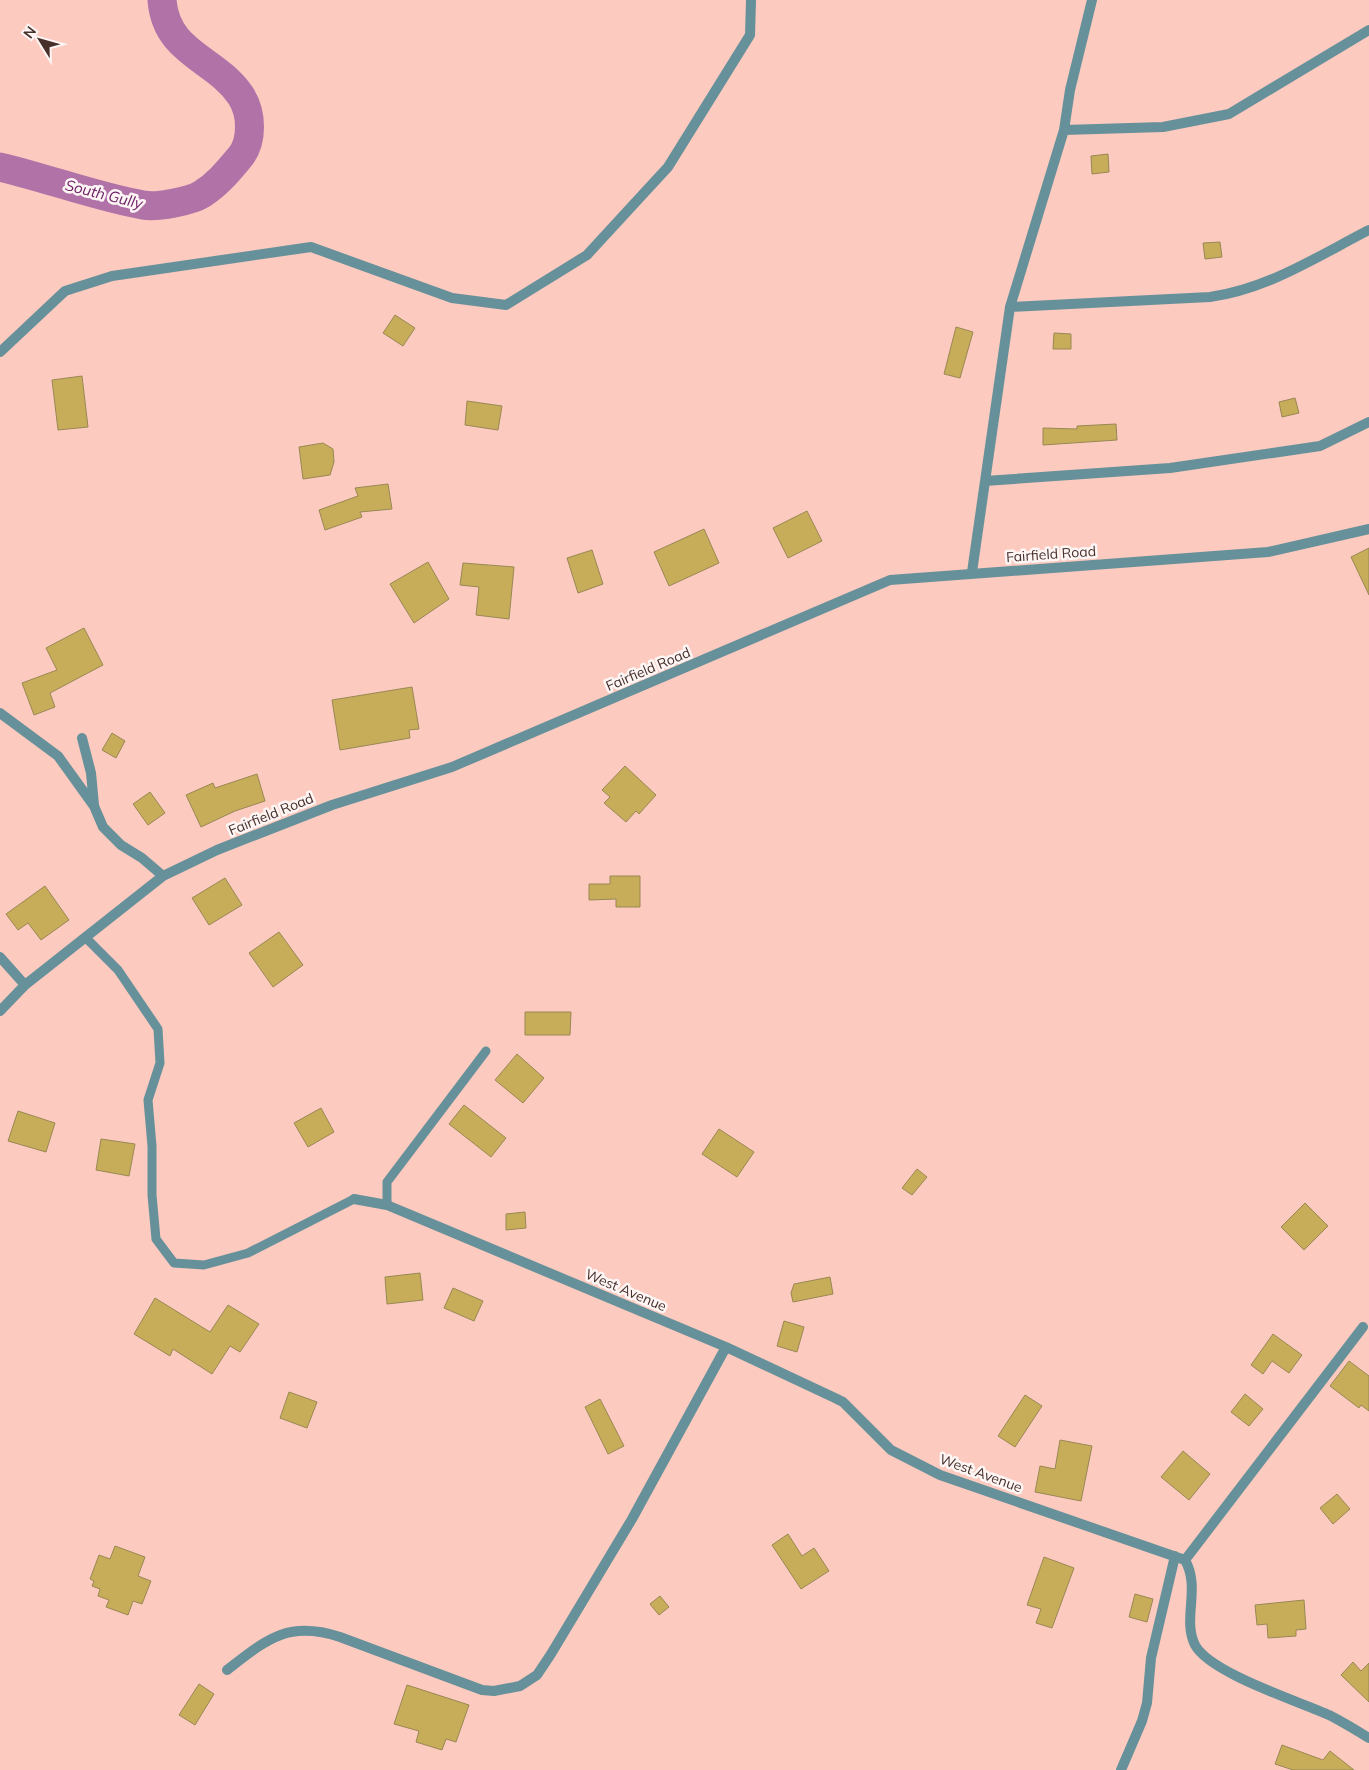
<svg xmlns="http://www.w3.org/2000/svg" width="1369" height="1770" font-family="Mulish,sans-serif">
  <rect width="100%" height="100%" fill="#fccabf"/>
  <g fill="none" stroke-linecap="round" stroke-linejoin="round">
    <path stroke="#b172a8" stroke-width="29" d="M0,167C47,178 97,197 143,205C156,208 191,201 202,194C218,184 229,170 240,157C253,141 252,113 241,96C216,58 166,54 162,0"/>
  </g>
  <path fill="#c7ad59" stroke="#998854" d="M1108,154L1109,172L1092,174L1091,156Z
    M1220,242L1222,257L1205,259L1203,243Z
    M395,315L415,328L403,346L383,333Z
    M956,327L973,332L960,378L944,374Z
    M1054,333L1071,334V349H1053Z
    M82,376L88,427L58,430L52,380Z
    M1295,398L1299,413L1282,417L1279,402Z
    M467,401L502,406L498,430L465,425Z
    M1116,424L1117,440L1043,445V428L1077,429V426Z
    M323,443L333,449L334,462L330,475L303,479L299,447Z
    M388,484L392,509L360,512L362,517L325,530L319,510L358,496L355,488Z
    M807,511L822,541L788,558L773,528Z
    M704,529L719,563L669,586L654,552Z
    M1369,548V595L1351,557Z
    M592,550L603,584L578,593L567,558Z
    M428,562L449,599L414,623L390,584Z
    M463,563L514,567L509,619L476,615L479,587L460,585Z
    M84,628L103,665L50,693L55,707L34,715L22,683L57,670L46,648Z
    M412,687L419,729L409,730L410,738L340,750L332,700Z
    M112,733L125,741L116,758L102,750Z
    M625,766L656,795L639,814L636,811L626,822L604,803L610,797L602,790Z
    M257,774L265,801L235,811L201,827L186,795L213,783L215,788Z
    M150,792L165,813L148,825L133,804Z
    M610,876H640V907H616V899L589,900V884H610Z
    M225,878L242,905L209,925L192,898Z
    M45,886L69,920L41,940L28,923L18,930L6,914Z
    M279,932L303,965L273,987L249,953Z
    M525,1012H571L570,1035H525Z
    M517,1054L544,1078L523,1103L495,1080Z
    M464,1105L506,1138L491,1157L449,1124Z
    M321,1108L334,1132L308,1147L294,1123Z
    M18,1111L55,1123L46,1152L8,1141Z
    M719,1129L754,1152L737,1177L702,1154Z
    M101,1139L135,1144L129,1176L96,1170Z
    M917,1169L927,1177L912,1195L902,1188Z
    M1305,1203L1328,1226L1304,1250L1281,1227Z
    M525,1212L526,1228L506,1230V1214Z
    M420,1273L423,1300L387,1304L385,1277Z
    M830,1277L833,1294L793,1302L791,1293L794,1284Z
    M453,1288L483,1301L474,1321L444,1308Z
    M155,1298L210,1332L228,1305L259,1324L240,1352L230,1346L212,1374L173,1349L170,1356L134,1334Z
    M784,1321L804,1327L797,1352L777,1346Z
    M1273,1334L1302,1355L1289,1373L1272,1361L1263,1374L1251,1365Z
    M1349,1361L1369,1376V1411L1361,1405L1359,1408L1330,1386Z
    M289,1392L317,1402L307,1428L280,1418Z
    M1245,1394L1263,1409L1249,1426L1231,1412Z
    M1025,1395L1042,1406L1015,1447L998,1436Z
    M600,1399L624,1446L608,1454L585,1407Z
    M1060,1440L1092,1446L1081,1501L1035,1492L1040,1466L1055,1469Z
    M1183,1451L1210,1474L1189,1500L1161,1477Z
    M1337,1494L1350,1509L1333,1524L1320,1508Z
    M788,1534L802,1556L814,1548L829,1571L801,1589L772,1545Z
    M115,1546L145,1557L138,1576L151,1581L142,1604L133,1601L128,1615L106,1607L109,1600L98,1596L100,1589L92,1586L94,1581L90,1579L99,1555L110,1559Z
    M1044,1557L1074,1568L1052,1628L1036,1623L1041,1609L1027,1605Z
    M1135,1594L1153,1599L1147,1622L1129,1617Z
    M660,1596L669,1607L659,1615L650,1604Z
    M1304,1600L1306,1629L1296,1630V1636L1268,1638L1267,1624L1257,1625L1255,1605Z
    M1353,1662L1361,1671L1369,1663V1702L1341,1675Z
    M199,1684L214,1694L195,1725L179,1715Z
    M407,1685L469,1705L456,1742L446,1739L442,1750L416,1742L419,1731L394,1724Z
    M1282,1745L1323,1760L1330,1751L1354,1770H1293L1275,1764Z"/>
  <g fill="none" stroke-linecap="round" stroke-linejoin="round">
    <path stroke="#66919a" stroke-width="9" d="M86,938L118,970L158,1029L160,1063L148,1100L152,1146V1195L156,1239L174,1263L204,1265L248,1253L354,1199
      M387,1205V1182L486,1051"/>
    <path stroke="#66919a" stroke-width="10" d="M1064,130L1163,127L1229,114L1369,30
      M1010,307L1210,297C1268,289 1318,256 1369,230
      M0,352L65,291L112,276L311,247L452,298L506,305L587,255L668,167L750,35L751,0
      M985,481L1170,468L1320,446L1369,422
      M972,572L1010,307L1064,130L1070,90L1092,0
      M0,713L58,756L94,806L103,827L121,845L142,858L163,876
      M82,738L91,773L94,805
      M0,957L25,985
      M0,1011L25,985L163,876L217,850L332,805L452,767L890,580L1268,552L1369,529
      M354,1199L387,1205L726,1347L835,1398L843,1402L891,1450L940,1475L1185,1560C1201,1588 1182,1619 1195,1645C1210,1673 1298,1701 1329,1715C1343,1722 1356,1730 1369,1738
      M1185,1560L1363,1327
      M227,1670C267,1639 288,1620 340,1637L482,1690L494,1691L520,1686L537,1675L551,1654L632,1519L726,1347
      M1121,1770L1142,1721L1147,1703L1151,1658L1175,1556"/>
  </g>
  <g text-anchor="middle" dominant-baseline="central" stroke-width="5" stroke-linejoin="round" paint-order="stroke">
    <g font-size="14" fill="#472f2a" stroke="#fdf6f5">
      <text transform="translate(1051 554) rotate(-4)">Fairfield Road</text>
      <text transform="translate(648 669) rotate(-23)">Fairfield Road</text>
      <text transform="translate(271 814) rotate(-22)">Fairfield Road</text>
      <text transform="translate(626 1290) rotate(23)">West Avenue</text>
      <text transform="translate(981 1473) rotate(20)">West Avenue</text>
    </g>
    <g font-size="15" font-style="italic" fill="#702368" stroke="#fdf6f5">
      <text transform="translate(104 194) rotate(14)">South Gully</text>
    </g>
  </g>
  <g transform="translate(40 40) rotate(307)" stroke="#fdf6f5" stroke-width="4" paint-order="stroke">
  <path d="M0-4L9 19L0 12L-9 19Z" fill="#472f2a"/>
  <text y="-8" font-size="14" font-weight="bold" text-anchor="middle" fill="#472f2a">N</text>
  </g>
</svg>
